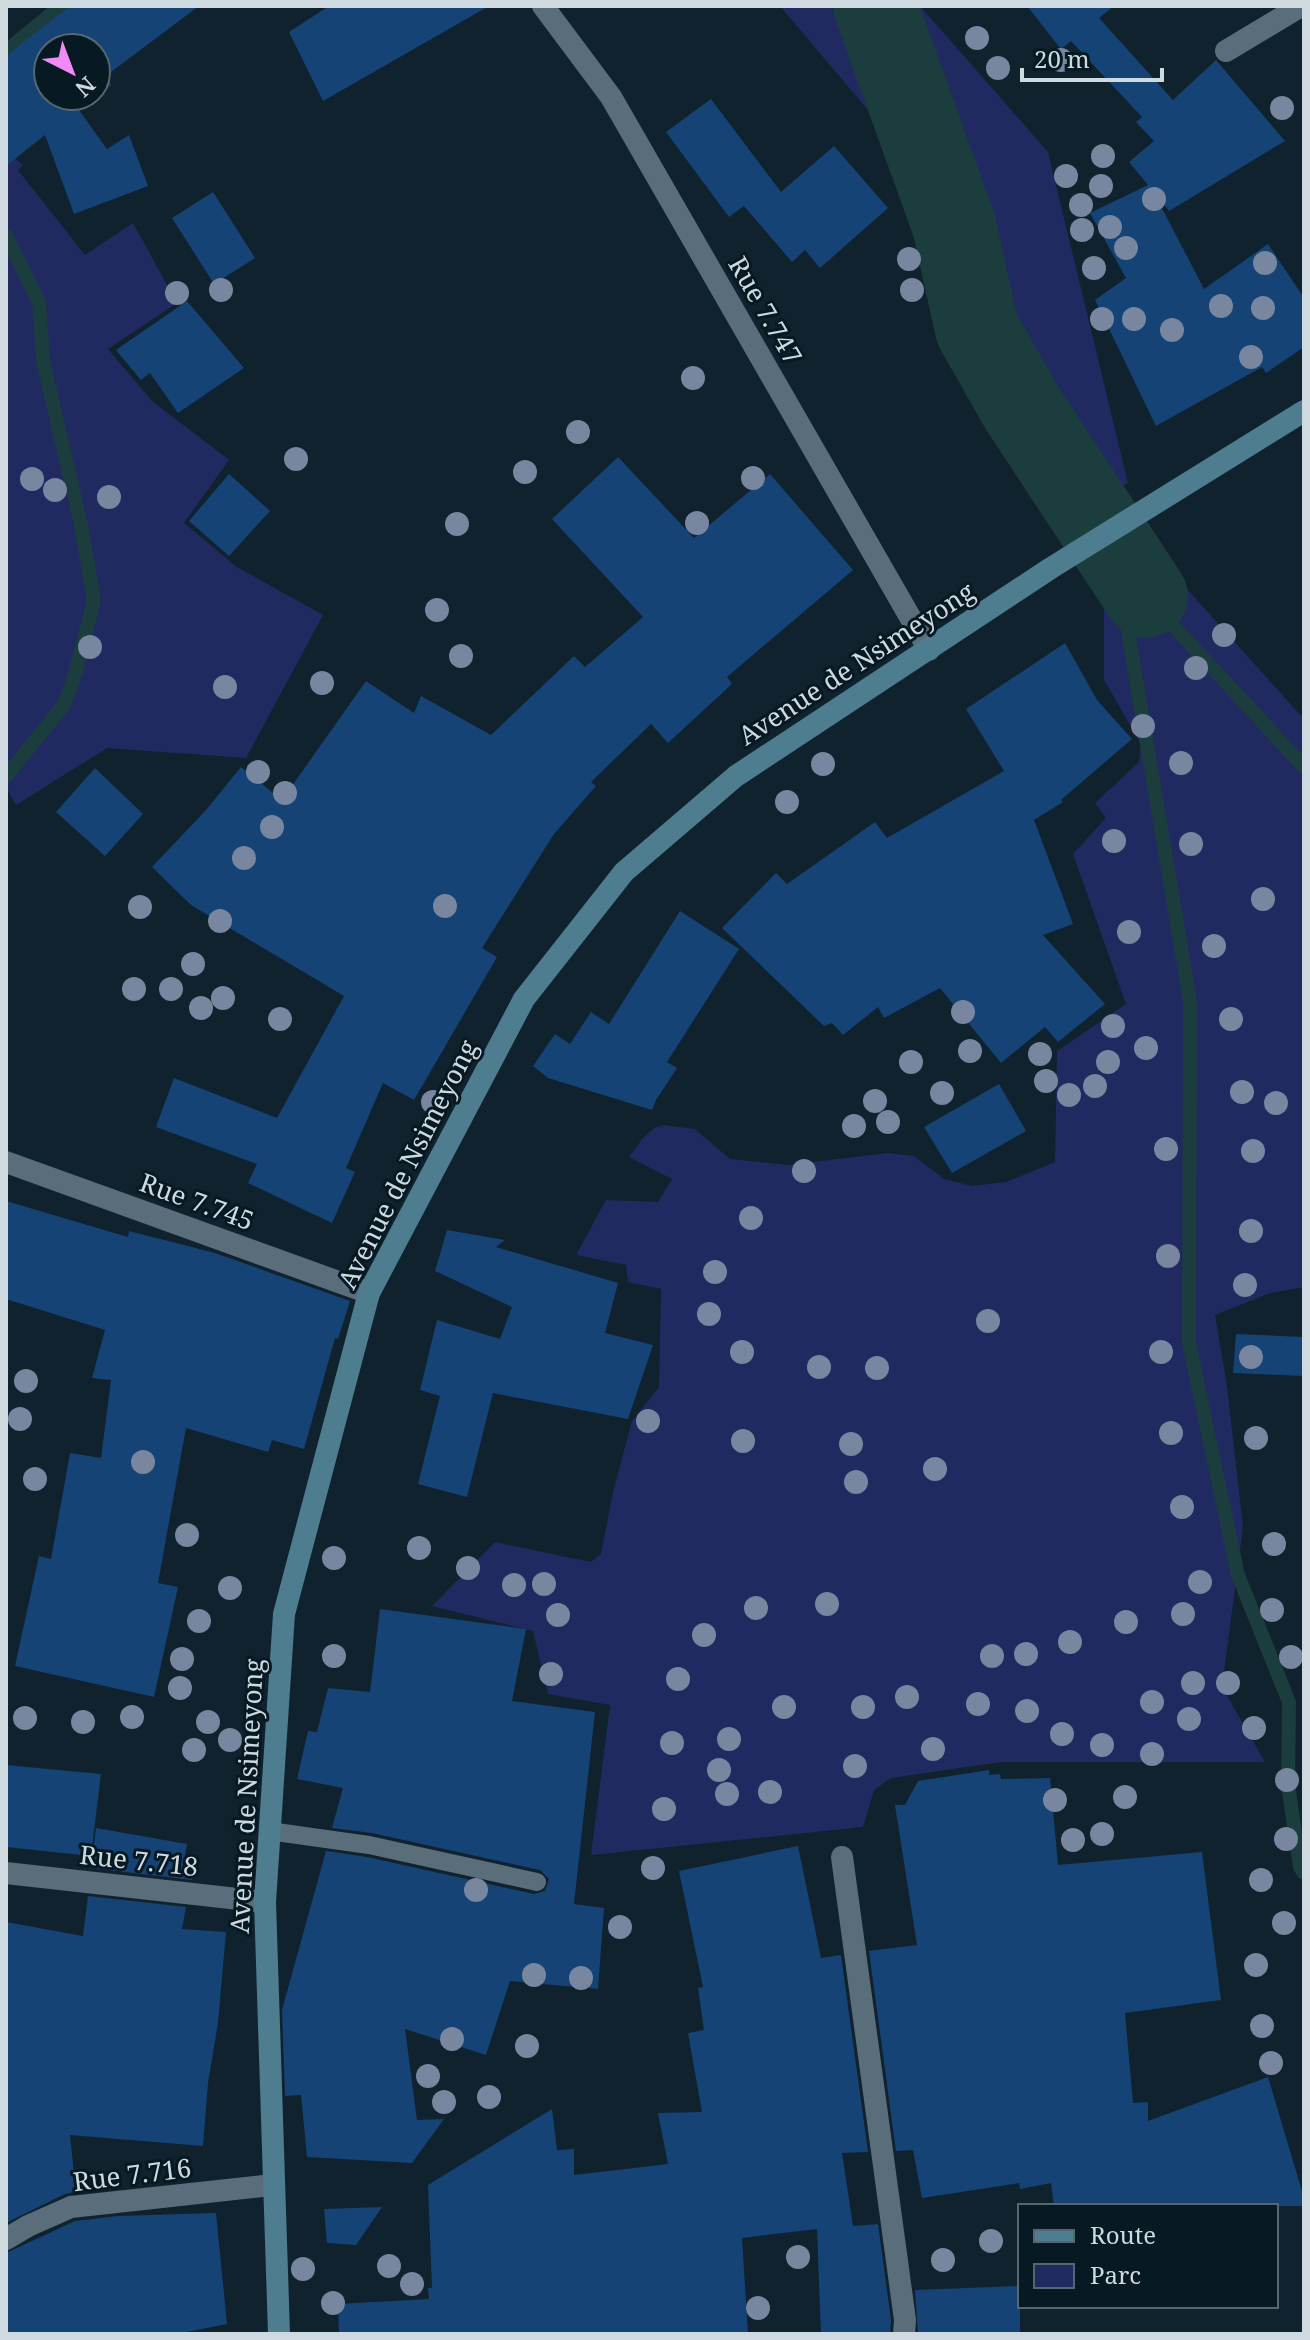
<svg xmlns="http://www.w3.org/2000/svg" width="1310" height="2340" font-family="'Noto Serif',serif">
  <rect width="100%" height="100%" fill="#10222d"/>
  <path fill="#202a61" d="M780,6H920L1048,152L1128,483L1058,520L967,396L983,377L933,233L955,213Z
    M6,150L23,165L18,170L85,255L133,223L177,303L108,349L152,401L229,460L184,523L237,567L323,615L246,758L107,748L16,805L6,787Z
    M1159,558L1304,719V1287L1270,1293L1215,1315L1227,1386L1243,1527L1222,1687L1265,1762H1001L891,1778L874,1790L863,1827L591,1855L610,1705L548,1694L533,1631L432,1606L495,1542L591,1562L601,1554L613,1492L632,1421L659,1387L661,1289L628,1282L626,1265L576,1255L606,1200L658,1202L672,1179L629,1157L643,1138L654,1128L664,1125L695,1129L730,1159L788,1165L888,1153L914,1156L944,1179L972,1186L1006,1182L1055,1162L1057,1051L1126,1004L1073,854L1106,818L1095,803L1139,762L1141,744L1104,680V592Z"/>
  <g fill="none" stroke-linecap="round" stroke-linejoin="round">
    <path stroke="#1b3d3e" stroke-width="14" d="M6,51L61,6
      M6,236L39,302L43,361L81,525L94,600L75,674L64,705L6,776
      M1304,767L1146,596L1128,631L1190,1001L1189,1343L1238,1575L1289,1702L1288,1785L1300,1867L1304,1873"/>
    <path stroke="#1b3d3e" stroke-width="84" d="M875,6L954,225L977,329L1022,408L1146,596"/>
  </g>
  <path fill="#154375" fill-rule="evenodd" d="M70,6H199L107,75L111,85L79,110L107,149L129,135L148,186L74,214L45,135L6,166V56ZM48,48H96V96H48Z
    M329,6H489L323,101L289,32Z
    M1027,6H1114L1099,18L1173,100L1216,60L1285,141L1169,211L1153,191L1204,289L1268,244L1304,298V347L1266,373L1262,367L1156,426L1095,300L1126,278L1090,213L1148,185L1129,162L1154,141L1136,122L1142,117L1071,41L1061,49Z
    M711,99L781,192L834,146L888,208L820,268L805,250L792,262L744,206L729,217L666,132Z
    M213,192L255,258L214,284L172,218Z
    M187,301L244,368L178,413L150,373L141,380L116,350Z
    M618,457L694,538L770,474L853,570L727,677L732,684L668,743L651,724L591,782L596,786L554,834L482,948L497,957L414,1100L383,1083L346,1168L355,1172L332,1223L248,1183L257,1164L156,1127L174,1078L277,1118L344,996L191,905L152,867L206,810L241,767L282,800L366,681L414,713L421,696L491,735L574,656L585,667L643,617L552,519Z
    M229,474L270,511L229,556L189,521Z
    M1065,643L1097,700L1132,739L1061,800L1063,802L1034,820L1073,924L1043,935L1105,1004L1058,1042L1045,1027L1001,1063L940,988L884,1018L878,1007L843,1035L832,1023L824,1026L722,928L776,873L787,884L875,822L887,838L1004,771L966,709Z
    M95,768L143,814L105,856L56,812Z
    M680,911L739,949L667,1062L677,1068L656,1100L652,1110L548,1078L533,1066L555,1034L570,1044L591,1012L609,1024Z
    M999,1084L1026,1131L952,1173L924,1127Z
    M6,1201L128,1237L129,1231L215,1253L350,1301L338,1339L335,1338L304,1449L272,1440L268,1452L186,1428L158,1583L178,1587L154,1697L15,1666L39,1556L51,1559L70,1453L101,1458L111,1380L92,1378L105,1330L6,1299Z
    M447,1230L505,1240L496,1247L618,1283L605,1333L653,1345L628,1419L493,1393L467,1497L418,1484L440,1396L420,1390L437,1320L500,1339L512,1307L435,1271Z
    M1236,1334L1304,1337V1376L1233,1373Z
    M380,1609L526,1629L512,1701L595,1712L574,1904L604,1908L598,1989L510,1981L486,2055L405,2029L417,2120L444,2119L412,2163L307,2157L301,2095L285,2096L282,2010L326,1851L367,1857L534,1894L545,1891L549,1879L540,1870L372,1833L332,1828L343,1788L297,1779L308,1731L317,1732L328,1688L370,1692Z
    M6,1765L101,1774L91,1856L6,1847Z
    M989,1770V1775L1000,1774L1001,1779L1050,1778L1058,1865L1202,1852L1221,2000L1125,2013L1133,2103L1148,2102V2121L1268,2077L1304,2198V2206H1054L1051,2183L1020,2189L1019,2183L922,2198L913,2150L896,2151L869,1951L917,1945L895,1805H905L918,1781Z
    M96,1828L187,1844L182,1871L193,1873L192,1880L91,1868Z
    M798,1846L821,1958L841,1955L868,2152L842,2153L853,2226L878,2224L891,2320L890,2334H821L817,2229L742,2238L748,2334H339L338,2304L429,2299L428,2288H432L428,2185L552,2109L557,2150L574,2149V2175L668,2164L658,2113L702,2112L688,2033L704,2030L698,1988L703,1987L679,1871Z
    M88,1896L186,1907L182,1929L226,1932L218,2023L208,2083L203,2146L70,2135L76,2192L65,2194L6,2223V1922L83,1936Z
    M382,2207L356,2245L327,2243L324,2209Z
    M216,2213L227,2324L187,2332L6,2334V2253L75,2221L118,2216Z
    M1020,2286V2334H918L915,2290Z"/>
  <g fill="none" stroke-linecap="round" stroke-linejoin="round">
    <path stroke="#596d7a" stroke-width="18" d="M269,1831L369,1845L537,1882"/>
    <path stroke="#596d7a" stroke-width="22" d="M543,6L611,97L929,650
      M1226,51L1301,6
      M6,1162L369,1293
      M842,1857L905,2320L904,2334
      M6,1873L265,1902
      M6,2239L28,2226L71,2207L272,2185"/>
    <path stroke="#4d7d8e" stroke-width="22" d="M279,2334L265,1902L284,1614L369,1293L524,999L624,872L736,776L1051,568L1304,411"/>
  </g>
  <g fill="#78869f">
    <circle cx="977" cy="38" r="12"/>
    <circle cx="1061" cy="60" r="12"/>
    <circle cx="998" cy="68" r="12"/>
    <circle cx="1282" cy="108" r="12"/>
    <circle cx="1103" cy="156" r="12"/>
    <circle cx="1066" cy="176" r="12"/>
    <circle cx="1101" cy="186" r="12"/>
    <circle cx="1154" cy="199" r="12"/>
    <circle cx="1081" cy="205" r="12"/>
    <circle cx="1110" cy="227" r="12"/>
    <circle cx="1082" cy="230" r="12"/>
    <circle cx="1126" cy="248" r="12"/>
    <circle cx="909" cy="259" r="12"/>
    <circle cx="1265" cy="263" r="12"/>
    <circle cx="1094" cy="268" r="12"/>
    <circle cx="221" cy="290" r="12"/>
    <circle cx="912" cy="290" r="12"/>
    <circle cx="177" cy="293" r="12"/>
    <circle cx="1221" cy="306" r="12"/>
    <circle cx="1263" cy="308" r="12"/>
    <circle cx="1102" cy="319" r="12"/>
    <circle cx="1134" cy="319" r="12"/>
    <circle cx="1172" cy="330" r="12"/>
    <circle cx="1251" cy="357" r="12"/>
    <circle cx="693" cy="378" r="12"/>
    <circle cx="578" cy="432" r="12"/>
    <circle cx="296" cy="459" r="12"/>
    <circle cx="525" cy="472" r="12"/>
    <circle cx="753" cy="478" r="12"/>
    <circle cx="32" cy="479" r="12"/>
    <circle cx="55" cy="490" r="12"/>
    <circle cx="109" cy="497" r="12"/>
    <circle cx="697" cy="523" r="12"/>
    <circle cx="457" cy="524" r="12"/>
    <circle cx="437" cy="610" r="12"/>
    <circle cx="1224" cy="635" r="12"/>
    <circle cx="90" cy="647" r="12"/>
    <circle cx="461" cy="656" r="12"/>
    <circle cx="1196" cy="668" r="12"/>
    <circle cx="322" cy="683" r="12"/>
    <circle cx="225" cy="687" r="12"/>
    <circle cx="1143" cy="726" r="12"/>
    <circle cx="1181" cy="763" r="12"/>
    <circle cx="823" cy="764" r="12"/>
    <circle cx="258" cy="772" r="12"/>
    <circle cx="285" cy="793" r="12"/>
    <circle cx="787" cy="802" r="12"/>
    <circle cx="272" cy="827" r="12"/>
    <circle cx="1114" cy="841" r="12"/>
    <circle cx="1191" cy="844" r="12"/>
    <circle cx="244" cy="858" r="12"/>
    <circle cx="1263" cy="899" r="12"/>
    <circle cx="445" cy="906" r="12"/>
    <circle cx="140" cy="907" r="12"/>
    <circle cx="220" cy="921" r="12"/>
    <circle cx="1129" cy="932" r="12"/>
    <circle cx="1214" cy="946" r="12"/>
    <circle cx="193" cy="964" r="12"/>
    <circle cx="134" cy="989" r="12"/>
    <circle cx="171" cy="989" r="12"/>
    <circle cx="223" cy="998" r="12"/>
    <circle cx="201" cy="1008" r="12"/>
    <circle cx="963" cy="1012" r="12"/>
    <circle cx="280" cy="1019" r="12"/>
    <circle cx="1231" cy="1019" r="12"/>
    <circle cx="1113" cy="1026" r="12"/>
    <circle cx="1146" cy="1048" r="12"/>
    <circle cx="970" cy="1051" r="12"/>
    <circle cx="1040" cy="1054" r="12"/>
    <circle cx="911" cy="1062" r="12"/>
    <circle cx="1108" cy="1062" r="12"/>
    <circle cx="1046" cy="1081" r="12"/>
    <circle cx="1095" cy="1086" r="12"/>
    <circle cx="1242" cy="1092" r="12"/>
    <circle cx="942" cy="1093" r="12"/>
    <circle cx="1069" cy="1095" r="12"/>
    <circle cx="875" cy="1101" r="12"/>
    <circle cx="433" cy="1102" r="12"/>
    <circle cx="1276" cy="1103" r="12"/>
    <circle cx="888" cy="1122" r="12"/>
    <circle cx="854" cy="1126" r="12"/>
    <circle cx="1166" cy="1149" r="12"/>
    <circle cx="1253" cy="1151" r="12"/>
    <circle cx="804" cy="1171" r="12"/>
    <circle cx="751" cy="1218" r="12"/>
    <circle cx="1251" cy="1231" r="12"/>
    <circle cx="1168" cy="1256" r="12"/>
    <circle cx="715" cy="1272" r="12"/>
    <circle cx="1245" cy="1285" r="12"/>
    <circle cx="709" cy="1314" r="12"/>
    <circle cx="988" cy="1321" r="12"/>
    <circle cx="742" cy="1352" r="12"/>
    <circle cx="1161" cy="1352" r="12"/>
    <circle cx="1251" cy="1357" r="12"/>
    <circle cx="819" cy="1367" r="12"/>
    <circle cx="877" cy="1368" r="12"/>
    <circle cx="26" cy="1381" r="12"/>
    <circle cx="20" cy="1419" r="12"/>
    <circle cx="648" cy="1421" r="12"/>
    <circle cx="1171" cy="1433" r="12"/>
    <circle cx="1256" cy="1438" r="12"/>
    <circle cx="743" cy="1441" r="12"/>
    <circle cx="851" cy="1444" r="12"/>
    <circle cx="143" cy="1462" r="12"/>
    <circle cx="935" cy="1469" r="12"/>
    <circle cx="35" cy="1479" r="12"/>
    <circle cx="856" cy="1482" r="12"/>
    <circle cx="1182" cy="1507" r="12"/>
    <circle cx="187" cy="1535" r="12"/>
    <circle cx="1274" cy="1544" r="12"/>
    <circle cx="419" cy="1548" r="12"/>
    <circle cx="334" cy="1558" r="12"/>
    <circle cx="468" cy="1568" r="12"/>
    <circle cx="1200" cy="1582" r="12"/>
    <circle cx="544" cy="1584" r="12"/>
    <circle cx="514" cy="1585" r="12"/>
    <circle cx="230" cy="1588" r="12"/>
    <circle cx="827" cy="1604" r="12"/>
    <circle cx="756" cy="1608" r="12"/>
    <circle cx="1272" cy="1610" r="12"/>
    <circle cx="1183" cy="1614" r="12"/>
    <circle cx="558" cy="1615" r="12"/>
    <circle cx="199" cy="1621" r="12"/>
    <circle cx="1126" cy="1622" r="12"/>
    <circle cx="704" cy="1635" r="12"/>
    <circle cx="1070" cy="1642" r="12"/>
    <circle cx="1026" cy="1654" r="12"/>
    <circle cx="334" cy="1656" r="12"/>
    <circle cx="992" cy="1656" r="12"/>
    <circle cx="1291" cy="1657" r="12"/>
    <circle cx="182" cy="1659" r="12"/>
    <circle cx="551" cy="1674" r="12"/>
    <circle cx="678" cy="1679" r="12"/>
    <circle cx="1193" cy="1683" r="12"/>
    <circle cx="1228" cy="1683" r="12"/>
    <circle cx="180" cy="1688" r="12"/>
    <circle cx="907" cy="1697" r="12"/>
    <circle cx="1152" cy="1702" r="12"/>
    <circle cx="978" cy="1704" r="12"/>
    <circle cx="784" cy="1707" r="12"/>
    <circle cx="863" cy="1707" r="12"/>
    <circle cx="1027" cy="1711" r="12"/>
    <circle cx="132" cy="1717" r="12"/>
    <circle cx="25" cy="1718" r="12"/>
    <circle cx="1189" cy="1719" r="12"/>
    <circle cx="83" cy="1722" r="12"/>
    <circle cx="208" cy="1722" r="12"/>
    <circle cx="1254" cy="1728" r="12"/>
    <circle cx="1062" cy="1734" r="12"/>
    <circle cx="729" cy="1739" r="12"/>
    <circle cx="230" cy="1740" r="12"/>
    <circle cx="672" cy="1743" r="12"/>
    <circle cx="1102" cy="1745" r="12"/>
    <circle cx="933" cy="1749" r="12"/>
    <circle cx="194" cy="1750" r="12"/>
    <circle cx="1152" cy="1754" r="12"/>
    <circle cx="855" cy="1766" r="12"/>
    <circle cx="719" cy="1770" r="12"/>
    <circle cx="1287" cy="1780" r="12"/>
    <circle cx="770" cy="1792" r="12"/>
    <circle cx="727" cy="1794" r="12"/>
    <circle cx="1125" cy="1797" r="12"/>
    <circle cx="1055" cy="1800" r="12"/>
    <circle cx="664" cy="1809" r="12"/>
    <circle cx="1102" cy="1834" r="12"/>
    <circle cx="1286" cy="1839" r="12"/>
    <circle cx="1073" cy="1840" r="12"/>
    <circle cx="653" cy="1868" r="12"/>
    <circle cx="1261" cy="1880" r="12"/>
    <circle cx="476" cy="1890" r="12"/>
    <circle cx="1284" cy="1923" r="12"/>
    <circle cx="620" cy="1927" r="12"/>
    <circle cx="1256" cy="1965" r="12"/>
    <circle cx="534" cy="1975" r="12"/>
    <circle cx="581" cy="1978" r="12"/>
    <circle cx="1262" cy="2026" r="12"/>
    <circle cx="452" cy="2039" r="12"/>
    <circle cx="527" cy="2046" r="12"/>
    <circle cx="1271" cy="2063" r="12"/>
    <circle cx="428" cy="2076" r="12"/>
    <circle cx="489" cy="2097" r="12"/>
    <circle cx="444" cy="2102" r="12"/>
    <circle cx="991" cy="2241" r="12"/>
    <circle cx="798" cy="2257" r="12"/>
    <circle cx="943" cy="2260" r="12"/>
    <circle cx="389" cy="2266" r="12"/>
    <circle cx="303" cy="2269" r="12"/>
    <circle cx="412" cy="2284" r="12"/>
    <circle cx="333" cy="2303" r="12"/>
    <circle cx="758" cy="2308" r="12"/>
  </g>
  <g text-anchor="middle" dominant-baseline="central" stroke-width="6" stroke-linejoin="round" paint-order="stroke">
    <g font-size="26" fill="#ced9e0" stroke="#071923">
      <text transform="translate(766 310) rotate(60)">Rue 7.747</text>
      <text transform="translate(856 663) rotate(-33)">Avenue de Nsimeyong</text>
      <text transform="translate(407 1164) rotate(-63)">Avenue de Nsimeyong</text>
      <text transform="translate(197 1201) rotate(20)">Rue 7.745</text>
      <text transform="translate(246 1796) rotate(-87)">Avenue de Nsimeyong</text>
      <text transform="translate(139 1860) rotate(6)">Rue 7.718</text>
      <text transform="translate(132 2174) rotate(-7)">Rue 7.716</text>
    </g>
  </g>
  <rect width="1310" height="2340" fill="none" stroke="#ced9e0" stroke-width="16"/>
  <rect x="1018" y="2204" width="260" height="104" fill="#071923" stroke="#57666f" stroke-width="2"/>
  <rect x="1034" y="2230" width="40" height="12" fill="#4d7d8e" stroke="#57666f" stroke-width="2"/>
  <text x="1090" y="2244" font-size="24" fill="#ced9e0">Route</text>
  <rect x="1034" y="2264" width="40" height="24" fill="#202a61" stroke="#57666f" stroke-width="2"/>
  <text x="1090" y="2284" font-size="24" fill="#ced9e0">Parc</text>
  <g transform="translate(72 72) rotate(138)"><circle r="38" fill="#071923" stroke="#57666f" stroke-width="2"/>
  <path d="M0-6L14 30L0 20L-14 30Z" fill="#f18af4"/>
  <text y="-12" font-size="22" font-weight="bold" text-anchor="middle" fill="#ced9e0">N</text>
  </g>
  <path d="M1022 68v12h140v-12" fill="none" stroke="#ced9e0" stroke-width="4"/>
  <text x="1034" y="68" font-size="24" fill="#ced9e0" stroke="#071923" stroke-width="6" paint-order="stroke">20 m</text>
</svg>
